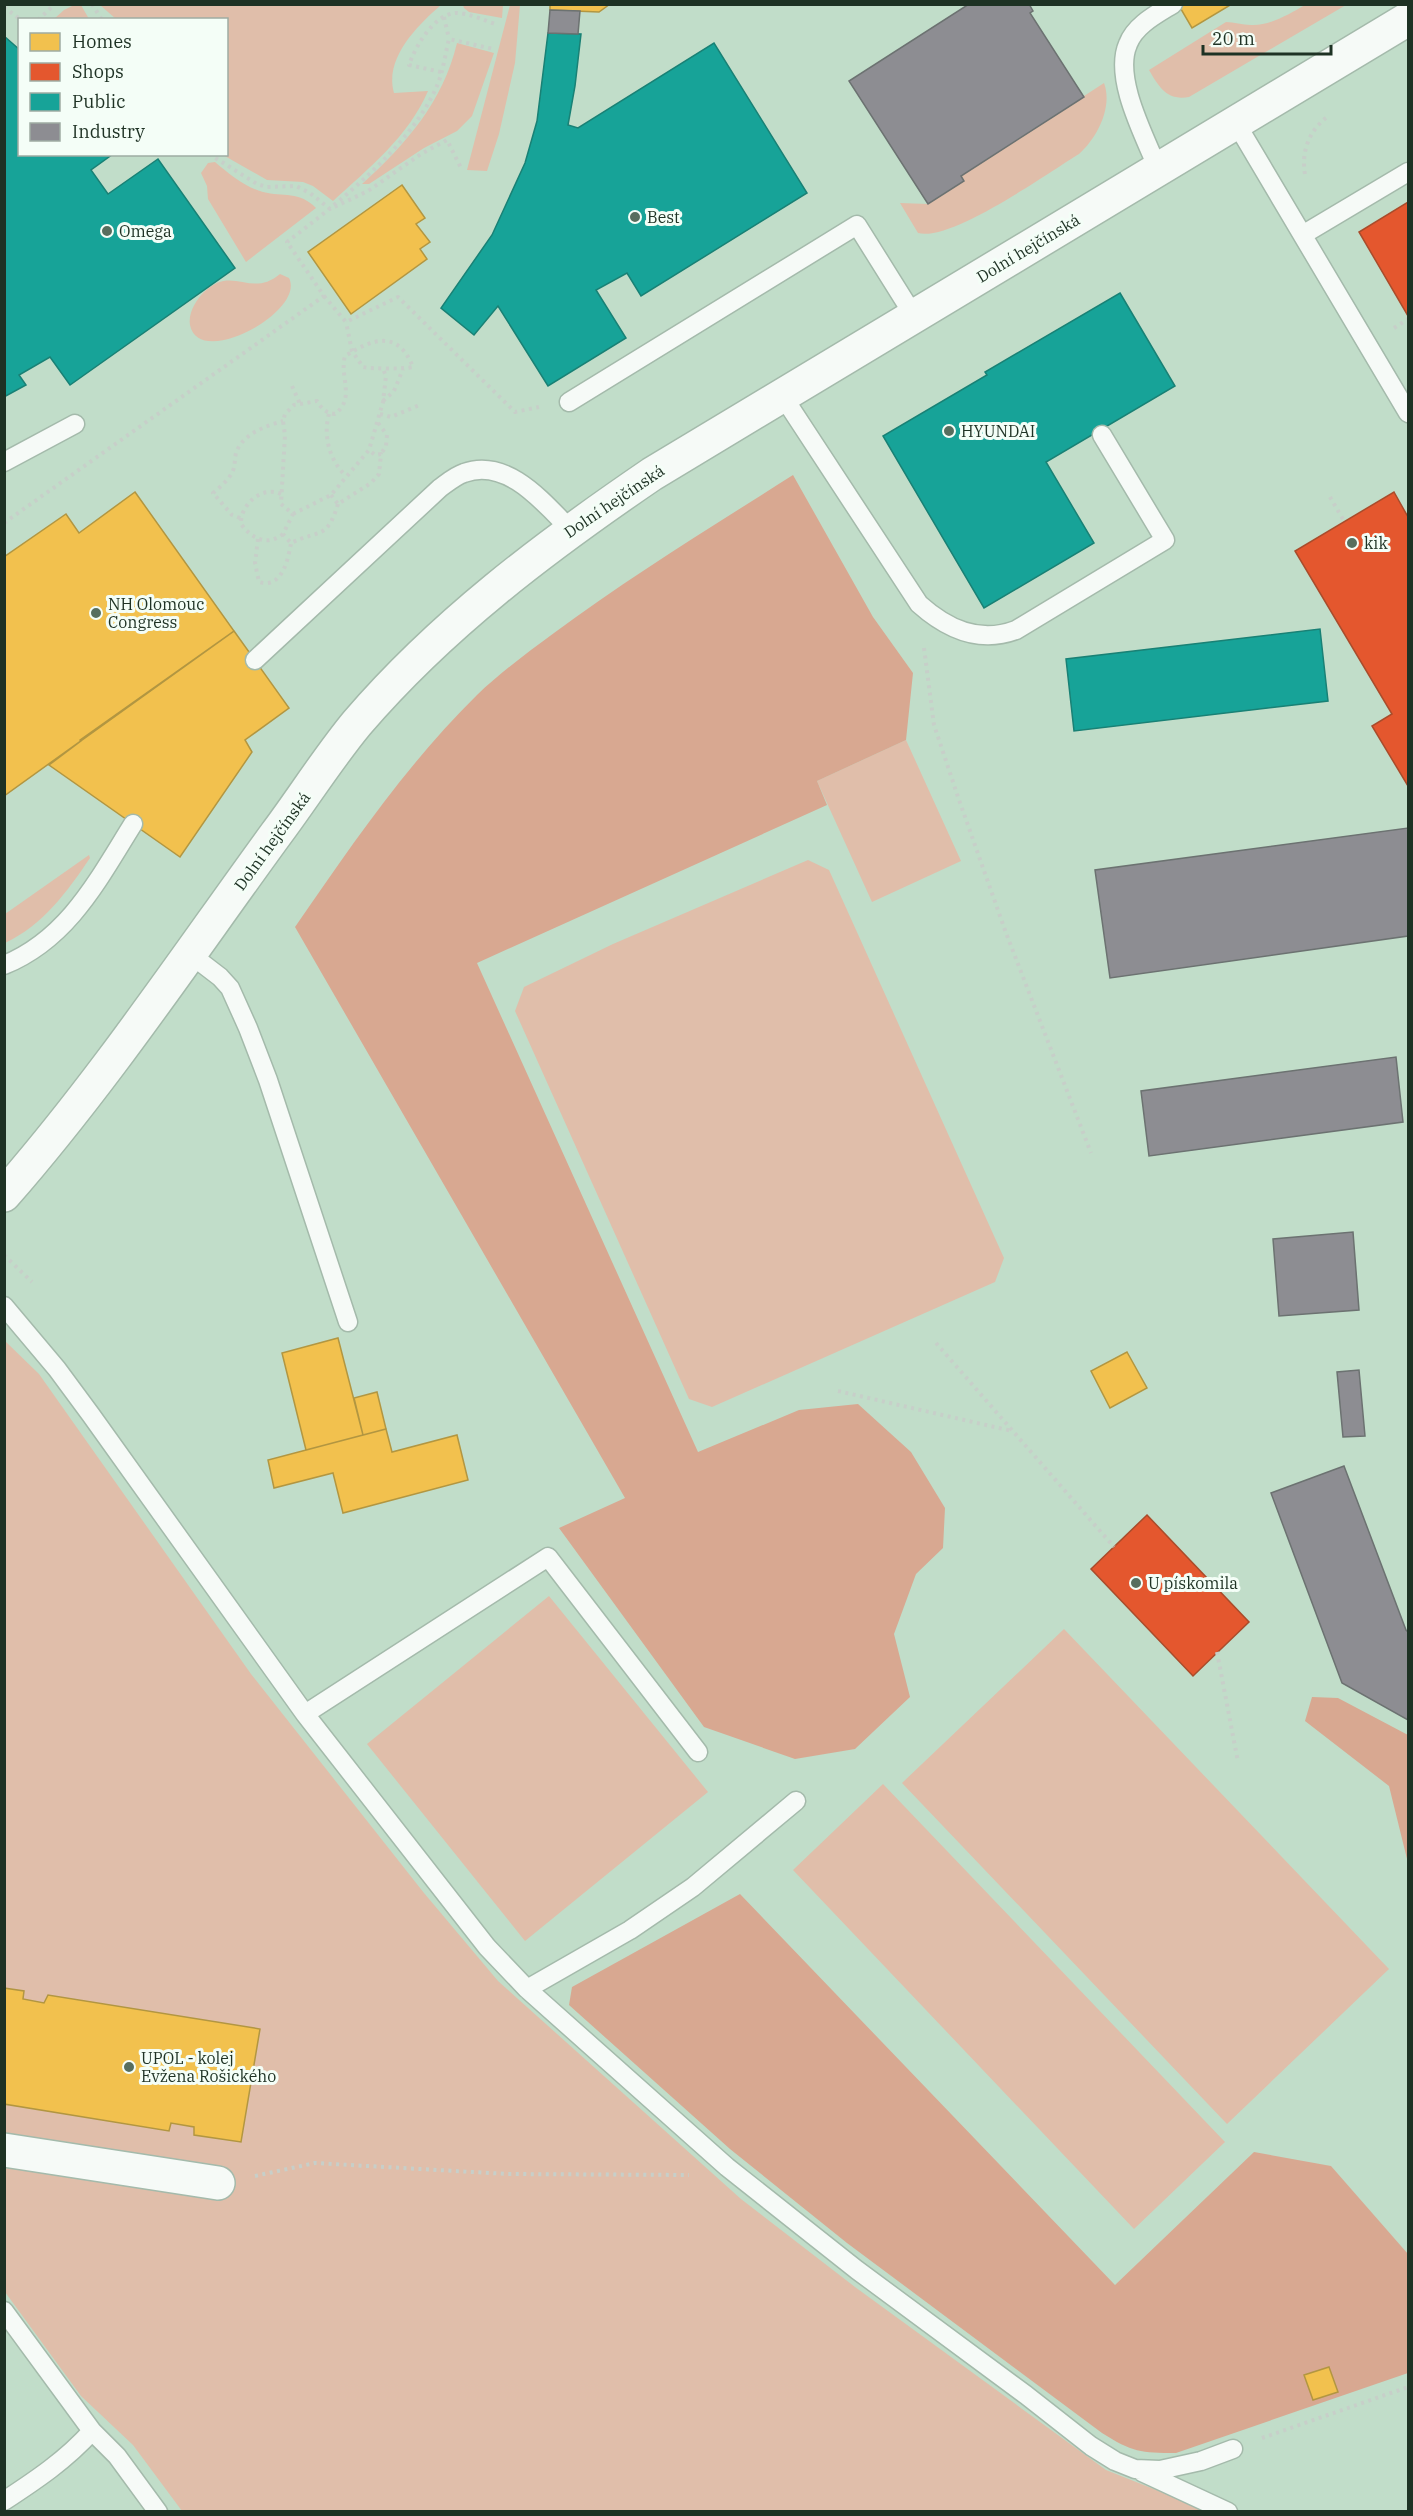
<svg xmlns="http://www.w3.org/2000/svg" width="1413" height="2516" font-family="'IBM Plex Serif',serif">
  <rect width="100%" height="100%" fill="#c1ddc9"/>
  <path fill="#e0beaa" d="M74,5H81L89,19H54L64,10Z
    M100,5H441C418,25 384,58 394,93L428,91C409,136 368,169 333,201L313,186L303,182L267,180L223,155L226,154V20L116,19Z
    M463,5H503L502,18L469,12L464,8Z
    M510,5H520L515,63L499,134L487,171L467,170Z
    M1305,5H1346L1189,97C1167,101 1159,87 1149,70L1226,22C1234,22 1242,25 1251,25C1270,26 1289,14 1305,5Z
    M457,43L494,53L472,116L457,131L424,148L369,184H362C406,144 443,102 457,43Z
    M1104,83C1113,107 1097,138 1079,154C1048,173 951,242 918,233L900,203L928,204L961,176Z
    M215,162C229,174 245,187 263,192C283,197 300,191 316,208L246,262L208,199L207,186L201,173L208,163Z
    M280,274L289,278C306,311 199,370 190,325C188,313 196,300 204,292C233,264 250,299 280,274Z
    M906,740L961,861L872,902L817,781Z
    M89,855L90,858C67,892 43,925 5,943V914Z
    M808,860L829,870L1004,1258L995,1282L712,1407L689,1399L515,1011L524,987L613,944Z
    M4,1340L39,1374L251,1674L424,1893L498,1981L741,2199L855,2287L1106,2470L1209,2511H182L133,2445L81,2396L5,2292Z
    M549,1596L708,1792L525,1941L367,1744Z
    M1064,1629L1389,1969L1227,2124L902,1783Z
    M883,1784L1225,2142L1134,2229L793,1870Z"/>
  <path fill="#d8a891" d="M793,475L873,617L913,673L906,740L817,781L827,805L477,963L698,1452L799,1410L858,1404L911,1452L945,1508L943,1548L916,1574L894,1634L910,1697L855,1749L795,1759L704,1727L559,1528L625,1498L295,927C351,846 406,765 477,695C500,673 528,652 554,633C631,576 713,526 793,475Z
    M1312,1697L1338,1698L1408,1735V1863L1389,1786L1305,1721Z
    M740,1894L1115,2285L1254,2152L1331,2166L1408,2254V2373L1176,2453C1141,2453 1132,2452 1102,2433L847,2243L730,2149L569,2005L572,1987Z"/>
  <path fill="#f2c14e" stroke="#b29641" stroke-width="1.5" d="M550,4H610L599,12L550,10Z
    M1178,4H1232L1192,28Z
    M402,185L425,218L416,224L430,242L420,249L427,259L351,314L308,252Z
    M135,492L234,631L4,796V557L66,514L79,533Z
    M234,631L289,708L245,740L252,752L180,857L49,765L81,741L80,740Z
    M338,1338L363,1435L306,1450L282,1353Z
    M1127,1352L1147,1388L1110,1408L1091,1371Z
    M377,1392L386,1429L363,1435L354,1398Z
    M386,1429L392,1452L457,1435L468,1480L343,1513L333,1473L274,1488L268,1460Z
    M4,1988L24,1991L23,1999L44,2003L48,1995L260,2029L241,2142L194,2135V2127L171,2123L169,2131L4,2104Z
    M1329,2367L1338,2392L1313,2400L1304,2375Z"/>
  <path fill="#e4572e" stroke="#a94c2b" stroke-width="1.5" d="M1408,202V316L1359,232Z
    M1394,492L1408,517V786L1372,726L1392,714L1295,551Z
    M1147,1515L1249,1622L1193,1676L1091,1569Z"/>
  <path fill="#17a398" stroke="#198175" stroke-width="1.5" d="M548,33L581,34L575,86L568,125L578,128L714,43L807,193L641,296L627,273L596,290L626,338L548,386L498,306L474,335L441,308L492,235L525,163L537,121Z
    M4,36L20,50V154H113L91,170L108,194L158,159L235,268L70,385L50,357L19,375L26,385L4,397Z
    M1120,293L1175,386L1046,462L1094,543L984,608L883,436L987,375L985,372Z
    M1320,629L1328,701L1074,731L1066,659Z"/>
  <path fill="#8d8d92" stroke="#6c7271" stroke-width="1.5" d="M969,4H1029L1033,11L1030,13L1084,97L961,176L964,181L928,204L849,81Z
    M550,10L580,11L578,34L548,33Z
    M1408,828V936L1110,978L1095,870Z
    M1396,1057L1403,1122L1149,1156L1141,1091Z
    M1353,1232L1359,1310L1279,1316L1273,1239Z
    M1359,1370L1365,1436L1343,1437L1337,1372Z
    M1344,1466L1406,1630L1408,1632V1720L1342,1683L1271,1493Z"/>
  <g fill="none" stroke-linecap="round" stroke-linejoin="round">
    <defs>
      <path id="lane" d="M1236,123L1408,413
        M1158,169C1145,137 1113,78 1128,44C1135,25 1157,14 1173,4
        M1304,234L1408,172
        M782,395L919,604C947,629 979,644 1016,630L1165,540L1102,435
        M569,402L857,225L914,316
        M4,462L75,424
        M255,660L440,488C447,483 455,476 464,473C507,457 544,503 570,529
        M190,954L220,977L230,988L248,1028L268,1080L348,1322
        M4,965C68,939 98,880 133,824
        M4,1306L57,1369L91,1415L305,1714L487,1947L527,1989L727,2167L857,2270L1026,2395L1091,2446L1115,2461L1135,2469L1160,2470L1201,2461L1233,2449
        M305,1714L548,1557L698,1752
        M527,1989L630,1930L693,1887L796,1801
        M4,2311L92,2431C66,2460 36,2480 4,2501
        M92,2431L117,2456L158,2512
        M1142,2472L1228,2512"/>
      <path id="street" d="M4,2150L218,2183"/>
      <path id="secondary" d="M4,1195C103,1082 187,956 276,834C303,798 328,758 357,723C442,624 545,547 652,474L1408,19"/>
    </defs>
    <use href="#lane" stroke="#a4baab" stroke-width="21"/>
    <use href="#street" stroke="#a4baab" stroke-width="36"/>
    <use href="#secondary" stroke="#a4baab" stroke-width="36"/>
    <path stroke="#c7cfc9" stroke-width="4" stroke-dasharray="3 4.5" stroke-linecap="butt" d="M92,4L102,20
      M4,7L21,20
      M444,17L449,39
      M38,20L55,4
      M441,72L409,65C415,47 434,14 456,13C469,13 486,21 498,25
      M209,154L257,184L267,187L296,186L310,193L330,209L368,191L421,154L447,140L462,170
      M1305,174C1301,152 1309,131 1327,117
      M324,296L346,322L398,297L515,412L539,407
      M1394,328L1408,319
      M292,386L300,404
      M383,401L394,391L403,369
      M329,414C323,435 329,460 346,476
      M380,414L391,417L422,404
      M378,423L387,435L386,446L381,454
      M281,494C262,485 240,505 241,524C251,538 267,547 283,534
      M331,495L338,504L371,483L379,474L381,454L375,455L369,450
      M1330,497L1344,521
      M338,504C327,540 320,529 291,543L283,534L293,514L281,504L285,435L283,421L285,414L294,405L317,401C322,409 326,413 335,414C356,398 339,376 345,356C374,338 398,330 413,367C404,369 372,369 363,367L352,351L346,322
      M293,514L331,495L369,450L383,402L386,376L382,367
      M240,518L232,515L213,493C219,488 226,482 230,476C236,468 234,461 236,453C242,434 266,426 283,421
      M4,523L324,296L287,242C338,203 410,147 436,88C443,73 445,55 449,39L493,49
      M258,539L255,563L259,582C282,589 288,560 291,543
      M924,648L934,725L958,797L1006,933L1091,1153
      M4,1255L32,1282
      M936,1343L1114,1547
      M838,1391L1012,1431
      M1217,1652L1238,1762
      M255,2176L315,2163L508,2174L689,2175
      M1262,2438L1408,2387"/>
    <use href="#lane" stroke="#f6faf7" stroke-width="18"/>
    <use href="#street" stroke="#f6faf7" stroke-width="33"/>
    <use href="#secondary" stroke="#f6faf7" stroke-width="33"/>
  </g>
  <g fill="#576e5e" stroke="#f4fef7" stroke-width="2">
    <circle cx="635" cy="217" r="6"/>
    <circle cx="107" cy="231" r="6"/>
    <circle cx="949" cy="431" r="6"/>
    <circle cx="1352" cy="543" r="6"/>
    <circle cx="96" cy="613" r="6"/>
    <circle cx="1136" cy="1583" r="6"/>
    <circle cx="129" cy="2067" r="6"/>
  </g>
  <g text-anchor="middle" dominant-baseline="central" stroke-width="6" stroke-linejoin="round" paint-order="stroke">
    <g font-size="16" fill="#1e3224" stroke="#f4fef7" text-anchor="start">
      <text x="647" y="217">Best</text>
      <text x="119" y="231">Omega</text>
      <text x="961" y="431">HYUNDAI</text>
      <text x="1364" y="543">kik</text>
      <text x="108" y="604">NH Olomouc<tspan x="108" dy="18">Congress</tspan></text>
      <text x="1148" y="1583">U pískomila</text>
      <text x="141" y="2058">UPOL - kolej<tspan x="141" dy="18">Evžena Rošického</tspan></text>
    </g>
    <g font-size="16" fill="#1e3224" stroke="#f4fef7">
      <text transform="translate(1028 248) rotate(-31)">Dolní hejčínská</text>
      <text transform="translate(614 501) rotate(-34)">Dolní hejčínská</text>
      <text transform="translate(272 841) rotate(-54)">Dolní hejčínská</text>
    </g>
  </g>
  <rect width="1413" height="2516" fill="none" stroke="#1e3224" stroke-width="12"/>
  <rect x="18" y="18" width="210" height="138" fill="#f4fef7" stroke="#9eaca3" stroke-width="1.5"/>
  <rect x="30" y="33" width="30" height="18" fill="#f2c14e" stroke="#9eaca3" stroke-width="1.5"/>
  <text x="72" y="48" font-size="18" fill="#1e3224">Homes</text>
  <rect x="30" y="63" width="30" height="18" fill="#e4572e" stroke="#9eaca3" stroke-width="1.5"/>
  <text x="72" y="78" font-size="18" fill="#1e3224">Shops</text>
  <rect x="30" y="93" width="30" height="18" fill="#17a398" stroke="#9eaca3" stroke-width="1.5"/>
  <text x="72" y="108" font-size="18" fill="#1e3224">Public</text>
  <rect x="30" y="123" width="30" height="18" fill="#8d8d92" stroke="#9eaca3" stroke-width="1.5"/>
  <text x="72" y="138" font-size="18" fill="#1e3224">Industry</text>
  <path d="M1203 45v9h128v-9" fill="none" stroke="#1e3224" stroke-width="3"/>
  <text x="1212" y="45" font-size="18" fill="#1e3224" stroke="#f4fef7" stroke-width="4.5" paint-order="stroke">20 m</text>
</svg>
